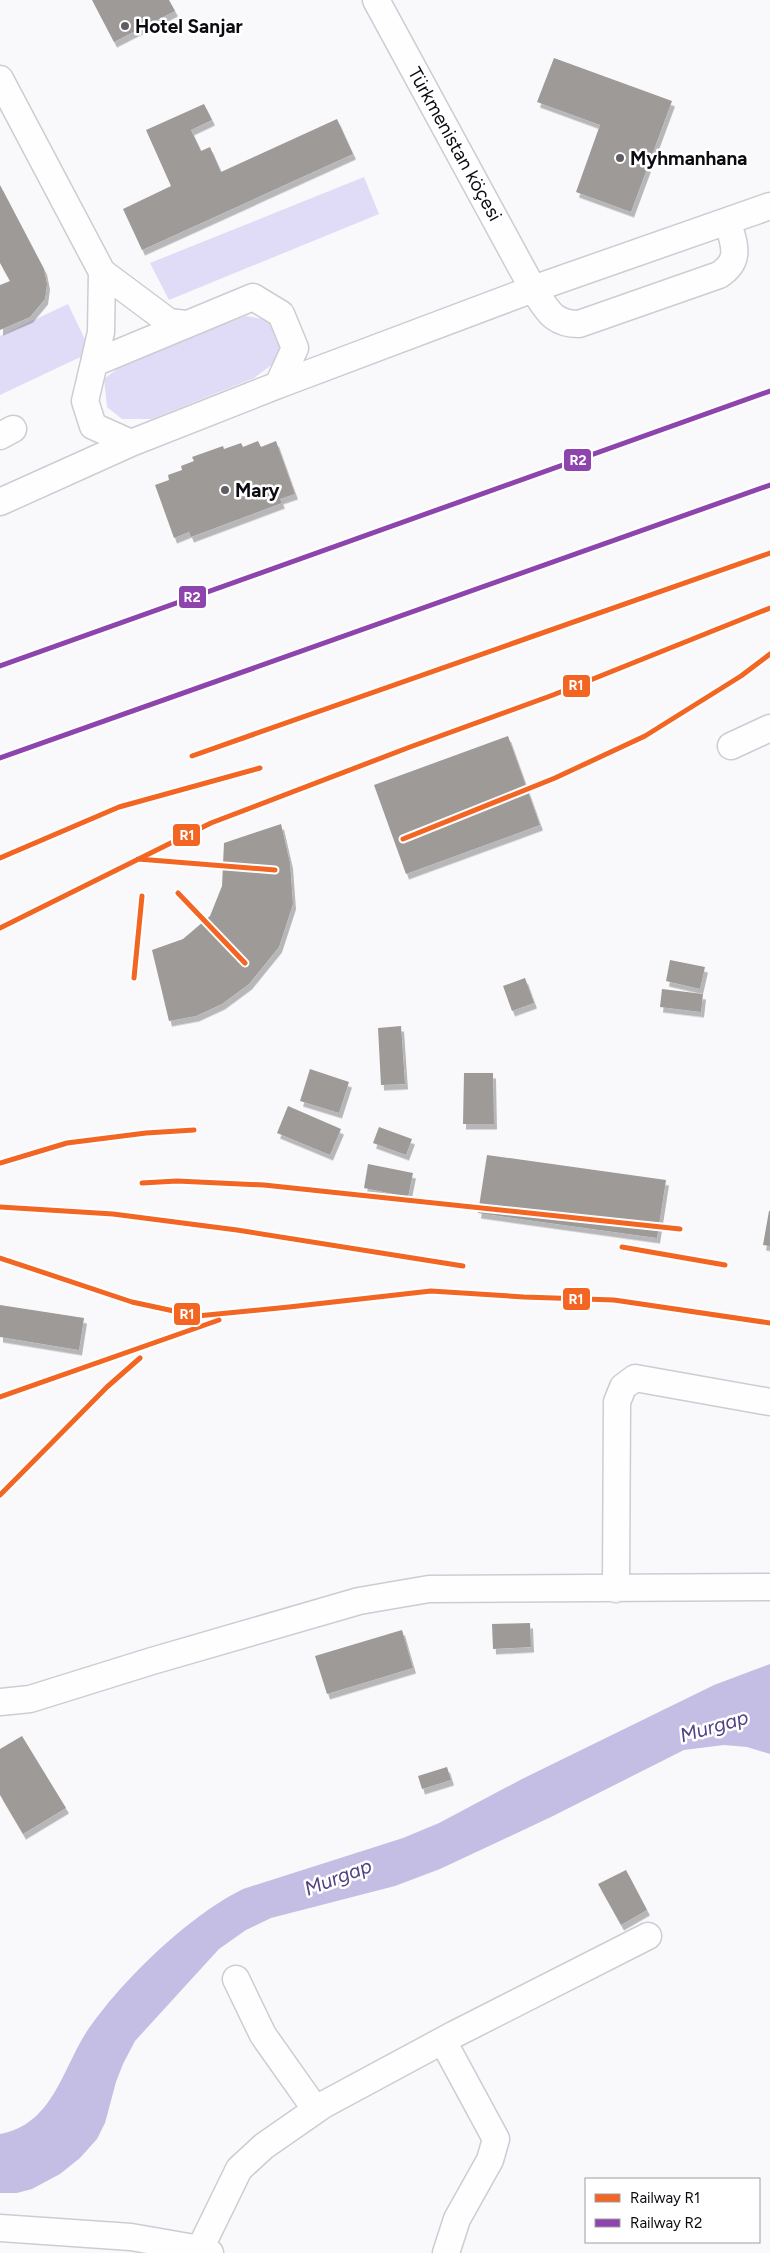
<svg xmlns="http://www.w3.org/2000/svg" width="770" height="2253" font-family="Figtree,sans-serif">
  <defs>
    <filter id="shadow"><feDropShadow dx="3" dy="5.5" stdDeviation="0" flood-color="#0004"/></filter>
  </defs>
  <rect width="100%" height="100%" fill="#f9f9fc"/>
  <path fill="#e0dbf6" d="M364,177L379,214L169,300L150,263Z
    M68,304L91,352L0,395V336Z
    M246,316L273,321L284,343L274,363L254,378L152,419H122L107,407L104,379L129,360Z"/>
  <path fill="#c4bee4" d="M770,1664V1754L747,1747L724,1745L684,1750L551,1817L440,1869L395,1886L271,1918L246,1930L219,1949L135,2041L123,2064L116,2082L105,2123L97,2139L80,2158L60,2174L32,2189L17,2193H0V2134C54,2124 62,2068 89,2028C97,2017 106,2005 115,1995C148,1957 198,1911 243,1889L403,1838L439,1823L522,1779L714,1685Z"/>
  <path fill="#9e9a98" filter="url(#shadow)" d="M92,0H169L175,11L114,42Z
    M554,58L672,101L631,212L576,192L600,125L537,102Z
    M204,104L212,120L191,130L201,151L210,147L221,172L337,119L353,154L142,250L123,209L171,186L146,130Z
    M0,185L44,269L47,284L45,299L30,317L0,330V285L10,281L0,263Z
    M258,441L261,447L276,441L295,494L280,499L282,503L191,537L189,532L174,538L155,485L169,480L168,475L182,470L181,466L194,461L192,457L223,446L224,449L241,443L243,447Z
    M508,736L540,825L406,874L374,785Z
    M281,824L290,863L293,904L279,947L249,984L222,1004L196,1016L169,1021L152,950L183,939L210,916L222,886L224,843Z
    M670,960L705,967L700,989L666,981Z
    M525,978L534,1003L512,1011L503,986Z
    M662,989L703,994L701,1012L660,1007Z
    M401,1026L405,1084L381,1085L378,1028Z
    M310,1069L349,1082L339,1113L300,1101Z
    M464,1073H493L494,1124H463Z
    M288,1106L341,1129L330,1155L277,1133Z
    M379,1127L412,1139L406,1155L373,1143Z
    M487,1155L666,1180L657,1238L478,1213Z
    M368,1164L413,1173L408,1197L364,1188Z
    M769,1211H770V1246L763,1245Z
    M0,1305L84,1318L79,1350L0,1337Z
    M530,1623L531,1647L493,1649L492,1624Z
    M402,1630L413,1668L327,1694L315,1656Z
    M22,1736L66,1808L23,1834L0,1795V1749Z
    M447,1767L451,1780L422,1789L418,1776Z
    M626,1870L647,1910L621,1925L598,1884Z"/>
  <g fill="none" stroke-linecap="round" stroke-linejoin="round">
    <defs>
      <path id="minor" d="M376,0L533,289C547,309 552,324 579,324L719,275C742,260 734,245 728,222
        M0,79L102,272
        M253,297L281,314L295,348L278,385L131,443L93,426L85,401L94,363Z
        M94,363L101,332L102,272L169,322L185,324
        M278,385L533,289L770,206
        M0,436L13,429
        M0,502L131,443
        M731,746L770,728
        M616,1589L617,1402L623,1387L635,1378L770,1402
        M0,1702L30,1699L152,1661L359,1601L429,1589L770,1587
        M236,1979L263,2035L316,2110
        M443,2041L496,2139L490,2160L457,2219L446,2253
        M0,2228L131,2237L200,2249L210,2253
        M198,2253L239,2169L264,2146L323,2105L453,2035L648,1936"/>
    </defs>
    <use href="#minor" stroke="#cdccd2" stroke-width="29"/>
    <use href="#minor" stroke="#fefeff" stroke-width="26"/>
    <defs>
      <path id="rail-1" d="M192,756L770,553
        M403,839L555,778L645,736L741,676L770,654
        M0,858L119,807L260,768
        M138,859L275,870
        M178,893L245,963
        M0,928L211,823L410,747L553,695L770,608
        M134,978L142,896
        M0,1163L67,1143L146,1133L194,1130
        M142,1183L177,1181L264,1185L680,1229
        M0,1207L113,1214L237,1230L463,1266
        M622,1247L725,1265
        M0,1258L132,1302L197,1316L289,1307L431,1291L524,1297L614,1300L770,1323
        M0,1397L219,1320
        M0,1495L107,1387L140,1358"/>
      <path id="rail-2" d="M0,666L770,391
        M0,758L770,485"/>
    </defs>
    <use href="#rail-1" stroke="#fff" stroke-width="9"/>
    <use href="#rail-2" stroke="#fff" stroke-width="9"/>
    <use href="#rail-1" stroke="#f26522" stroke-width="5"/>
    <use href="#rail-2" stroke="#8e44ad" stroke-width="5"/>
  </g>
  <g fill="#5f5e64" stroke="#fff" stroke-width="2">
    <circle cx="125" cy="26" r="5"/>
    <circle cx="620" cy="158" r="5"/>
    <circle cx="225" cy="490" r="5"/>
  </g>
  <g text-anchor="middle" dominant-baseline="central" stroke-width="5" stroke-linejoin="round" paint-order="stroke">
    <g font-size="19" font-weight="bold" fill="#0c0b12" stroke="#fff" text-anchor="start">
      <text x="135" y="26">Hotel Sanjar</text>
      <text x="630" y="158">Myhmanhana</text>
      <text x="235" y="490">Mary</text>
    </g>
    <g font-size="19" fill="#0c0b12" stroke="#fff">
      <text transform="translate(455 144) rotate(61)">Türkmenistan köçesi</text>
    </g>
    <g font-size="20" font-style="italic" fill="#524184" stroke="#fff">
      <text transform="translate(714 1726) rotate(-16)">Murgap</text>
      <text transform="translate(338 1877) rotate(-21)">Murgap</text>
    </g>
  </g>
  <g stroke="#fff" stroke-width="2">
    <rect x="563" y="448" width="29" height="24" rx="5" fill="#8e44ad"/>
    <rect x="178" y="585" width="29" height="24" rx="5" fill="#8e44ad"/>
    <rect x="562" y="674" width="29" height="24" rx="5" fill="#f26522"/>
    <rect x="172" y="823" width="29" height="24" rx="5" fill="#f26522"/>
    <rect x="562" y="1287" width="29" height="24" rx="5" fill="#f26522"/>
    <rect x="173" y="1302" width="28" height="24" rx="5" fill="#f26522"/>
  </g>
  <g font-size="14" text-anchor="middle" font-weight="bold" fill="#fff">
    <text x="578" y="465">R2</text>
    <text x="192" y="602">R2</text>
    <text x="576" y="690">R1</text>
    <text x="187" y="840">R1</text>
    <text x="576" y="1304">R1</text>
    <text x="187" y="1319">R1</text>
  </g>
  <rect x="585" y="2178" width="175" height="65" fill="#ffffff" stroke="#9e9da0"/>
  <rect x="595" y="2194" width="25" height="8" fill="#f26522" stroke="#9e9da0"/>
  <text x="630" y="2203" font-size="15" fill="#0c0b12">Railway R1</text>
  <rect x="595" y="2219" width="25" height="8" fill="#8e44ad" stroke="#9e9da0"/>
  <text x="630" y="2228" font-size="15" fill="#0c0b12">Railway R2</text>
</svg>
